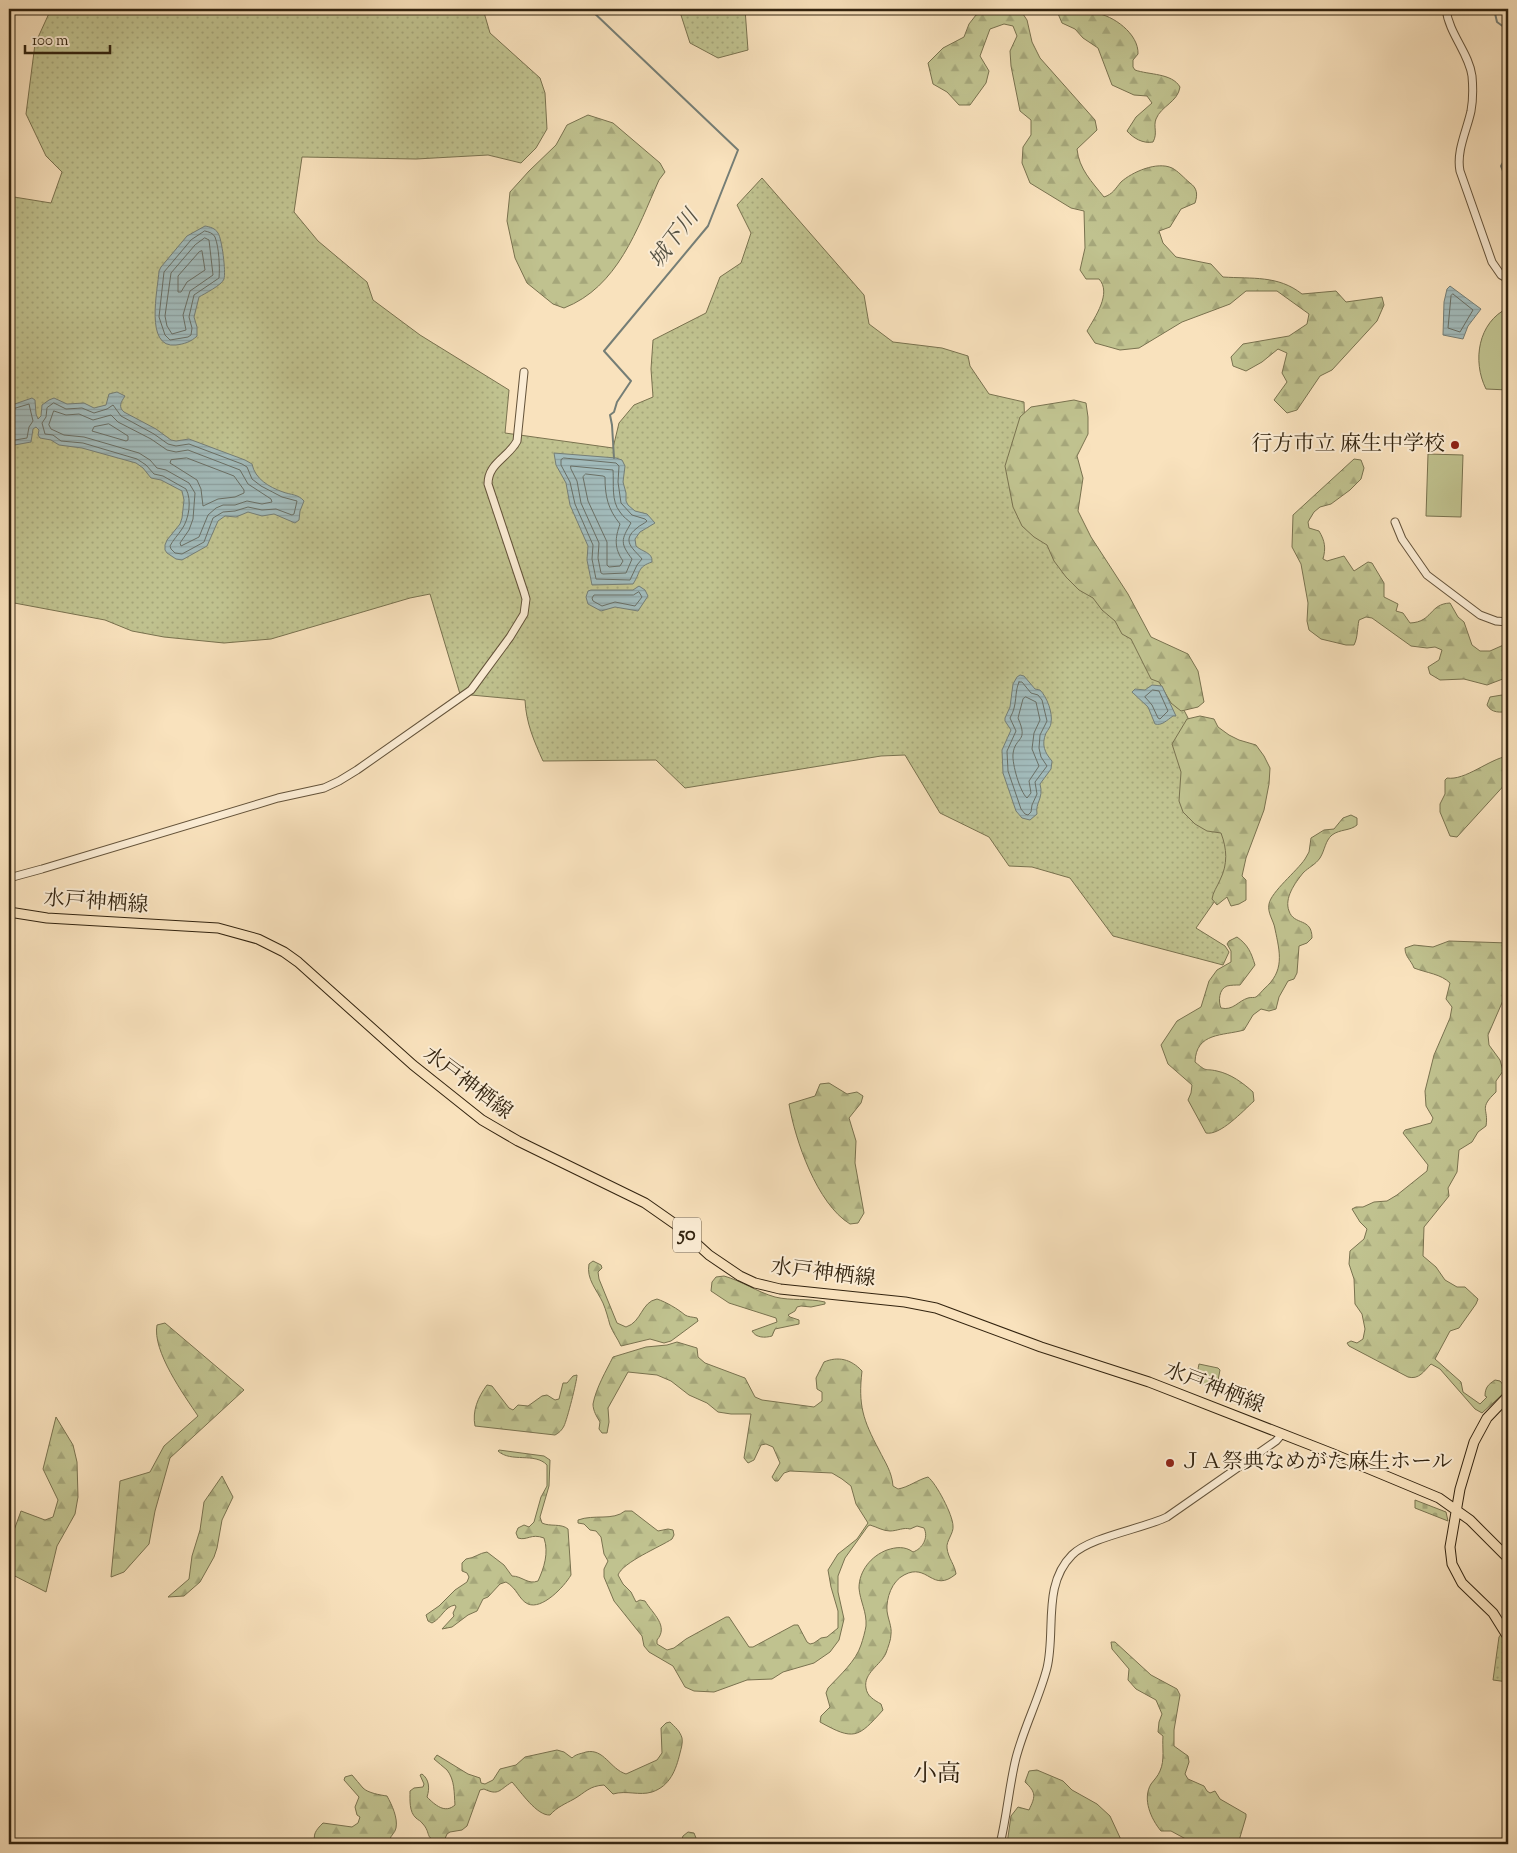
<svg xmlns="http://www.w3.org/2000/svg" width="1517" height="1853" font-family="'Sorts Mill Goudy','Noto Serif JP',serif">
  <defs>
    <pattern id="grass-dots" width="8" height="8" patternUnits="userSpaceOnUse" patternTransform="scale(1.25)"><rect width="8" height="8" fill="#c0c28f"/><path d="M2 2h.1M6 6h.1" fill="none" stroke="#a5a67a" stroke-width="1.8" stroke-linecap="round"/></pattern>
    <pattern id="forest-firs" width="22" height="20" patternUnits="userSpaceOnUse" patternTransform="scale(1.25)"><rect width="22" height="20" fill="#c0c28f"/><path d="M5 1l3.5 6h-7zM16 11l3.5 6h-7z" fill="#a5a67a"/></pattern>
    <pattern id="cemetery-stones" width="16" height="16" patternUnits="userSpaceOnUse" patternTransform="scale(1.25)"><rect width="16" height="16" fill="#c0c28f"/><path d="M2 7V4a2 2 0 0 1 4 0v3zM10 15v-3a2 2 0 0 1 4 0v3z" fill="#a5a67a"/></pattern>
    <pattern id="water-rules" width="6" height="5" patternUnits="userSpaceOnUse" patternTransform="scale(1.25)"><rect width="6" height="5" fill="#a2bbbb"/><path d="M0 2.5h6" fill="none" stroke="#8ca0a0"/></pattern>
  </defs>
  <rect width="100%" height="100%" fill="#f9e2bd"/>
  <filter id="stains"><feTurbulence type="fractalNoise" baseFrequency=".004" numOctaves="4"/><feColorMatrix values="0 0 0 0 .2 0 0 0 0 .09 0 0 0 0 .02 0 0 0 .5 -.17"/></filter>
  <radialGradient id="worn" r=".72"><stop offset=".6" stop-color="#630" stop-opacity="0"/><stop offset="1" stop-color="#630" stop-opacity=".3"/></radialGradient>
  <path fill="url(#grass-dots)" stroke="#79724f" d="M51,9H483L490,33L540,78L545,93L547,129L536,148L521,163L488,155L416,159L302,157L294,212L318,241L367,282L373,300L420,335L509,390L505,433L613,448L619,423L634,405L653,397L651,369L653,340L706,313L720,277L741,263L751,233L737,205L762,178L864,295L869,324L893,342L942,348L968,356L970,366L989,394L1024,402L1026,465L1173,689L1200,741L1237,836L1226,885L1196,928L1225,946L1229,952L1223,965L1113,936L1070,878L1032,867L1009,866L989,837L940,813L905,755L881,756L685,788L656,760L543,761C534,741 526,723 525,700L460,694L430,594L410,598L271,639L224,643L164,637L132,631L105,620L9,602V199L14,197L51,203L62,172L46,156L26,114L35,44Z
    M679,9H745L748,50L718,58L690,43Z
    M1502,1633L1508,1641V1682L1493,1680L1499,1637Z"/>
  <path fill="url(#forest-firs)" stroke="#79724f" d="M999,9L1021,11L1027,20L1032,42L1040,58L1095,120L1097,130L1077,149C1079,169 1092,182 1104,197C1113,194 1115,189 1121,182C1132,172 1157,161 1172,168C1178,171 1184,178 1190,183C1197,188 1198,194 1195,203L1181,209L1170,227L1159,231L1163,243L1176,257L1211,264L1223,277C1252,279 1278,275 1302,294L1336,291L1346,302L1382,297L1384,305L1377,321L1332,370L1320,376L1297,410L1287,413L1274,400L1287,382L1282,373L1287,353L1278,349L1262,362L1246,371L1233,366L1231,357L1243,344L1289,336L1307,324L1309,314L1277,291H1246L1230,304L1182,322L1139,348L1120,350L1095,343L1087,331C1095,317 1112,293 1099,279H1086L1080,270L1085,248L1084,211L1071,208L1030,183L1022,163L1023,147L1031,135V120L1020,111L1011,66L1010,51L1017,36L1013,26L1004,24L990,29L980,56L989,71L986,83L970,105H959L947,92L933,84L928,63L943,48L964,37L969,24L976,15Z
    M1056,9H1093L1095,13C1113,15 1139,34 1138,54L1133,60V67L1135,70C1149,75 1172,73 1180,87C1178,102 1161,106 1156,119C1153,127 1158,133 1153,142C1143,144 1133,138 1127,131L1136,117L1152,103L1147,96L1134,95L1112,85L1098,48L1083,38L1075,29L1062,23Z
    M588,115L613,123L660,163L665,172L659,180C637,229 618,287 564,308L553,304L527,283L515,258L507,221L510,192L529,171L556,145L567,125Z
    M1074,400L1086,403L1088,417V434L1077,456L1083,478L1078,511L1091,537L1128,594L1151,637L1188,654L1198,671L1204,702L1198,707L1181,711L1171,703L1159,682L1151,679L1131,639L1122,634L1115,621L1102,610L1093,598L1079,590L1066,577L1054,561L1047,545L1034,537L1022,526L1013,507L1005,466L1020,417L1031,407Z
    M1354,459L1361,460L1364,468L1361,479L1350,490L1331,504L1320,507L1314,512L1308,522L1309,528L1319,531C1325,541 1326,548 1323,559L1327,561L1344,556L1354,571L1368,562L1372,563L1384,583V597L1398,604L1396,611L1403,613L1410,623C1433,622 1429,604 1450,603L1458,617L1464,622L1472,645L1480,651H1490L1508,643V677L1487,685L1464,679L1440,680L1430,674L1428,667L1439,660L1442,650L1435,647L1427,648L1411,646L1372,618L1366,617L1359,620C1357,629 1358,637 1354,645H1346L1321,639L1309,630L1307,621L1308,603L1301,564L1292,547L1293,515Z
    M1508,694V711C1501,713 1491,713 1487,705L1490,697Z
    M1200,716L1214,719L1218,727L1229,735L1239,740L1256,745L1264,756L1270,768L1269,784L1264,810L1246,858L1242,876L1246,880V900L1239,904L1231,906L1227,897L1217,905L1212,899C1213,892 1217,887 1220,880C1228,864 1227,849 1221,833L1207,831L1195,824L1183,812L1179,801L1181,772L1172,744L1187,719Z
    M1508,756V781L1457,837L1450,836L1440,812V804L1445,794V780L1447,778C1465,781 1489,759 1508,756Z
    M1351,815L1357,818V825C1350,831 1340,829 1332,835C1325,841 1325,850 1320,858C1315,865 1309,867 1303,873C1295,883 1284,898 1289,911C1294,926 1312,917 1312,938L1307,943L1299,946L1297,973L1294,979L1288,981L1279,997L1276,1009L1269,1011L1261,1009L1253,1015L1244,1030C1223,1036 1196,1032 1195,1062C1208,1073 1204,1068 1217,1071C1231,1074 1243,1083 1253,1092L1254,1101C1243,1111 1220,1136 1206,1133L1188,1100L1191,1093L1192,1085L1168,1064L1161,1045L1177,1021L1201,1007L1209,981L1217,970L1231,962V951L1227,944L1229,941L1237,937C1248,945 1251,952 1255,965L1240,985C1236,985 1231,985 1227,986C1219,989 1218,1001 1221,1008C1233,1011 1238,1001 1248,998C1251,997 1254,998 1256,997C1259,995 1262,991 1264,989C1285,971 1280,953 1275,929C1274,921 1267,913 1269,904C1271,892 1297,871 1305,859L1309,852L1311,838L1324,830L1334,829L1343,818Z
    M1449,941L1508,943V989L1488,1035L1489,1045L1500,1060L1503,1071L1496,1081V1092C1478,1109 1489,1108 1486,1126L1478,1132L1472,1142L1459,1150L1457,1172L1448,1188L1449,1196L1424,1227L1423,1256L1436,1267L1445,1280L1457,1287H1465L1478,1299L1476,1304L1459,1328L1450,1331L1435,1359L1461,1382L1463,1392L1480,1404L1487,1397L1485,1396C1485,1387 1489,1384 1495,1380L1500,1381L1505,1387L1504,1393L1482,1413L1475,1409L1440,1369L1431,1364C1424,1371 1419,1380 1408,1377L1349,1346L1347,1343L1351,1341L1357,1343L1363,1339L1365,1329L1362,1314L1355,1304L1354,1279L1349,1264L1350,1251L1364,1239L1367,1229L1360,1222L1352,1209L1356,1207H1363L1374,1202L1387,1201L1397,1195L1427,1171L1428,1165L1403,1133L1405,1130L1431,1123L1433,1118L1426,1106L1425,1091L1434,1055L1450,1018L1452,1007L1446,999L1450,983C1441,974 1427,973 1414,968C1411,960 1405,957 1405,948L1414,945L1433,947Z
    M829,1083L847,1094L857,1092L863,1096L861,1103L849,1118L856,1141L855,1163L864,1213L858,1223L850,1224C817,1204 795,1140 789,1104L815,1096L820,1084Z
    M593,1261L601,1265L602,1268L598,1272L599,1279L617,1323L626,1327C642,1322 641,1302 657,1299C666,1302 678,1309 685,1315C688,1317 693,1317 697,1318L698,1321L671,1341L664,1343L650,1339L621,1346C618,1339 613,1333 610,1325C608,1318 606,1310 603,1303C597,1290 586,1279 589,1264Z
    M724,1276C742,1281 757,1292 775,1297C791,1301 808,1298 825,1302V1304L811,1307L801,1306L797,1307L795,1311L788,1315L790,1317L799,1320V1324L775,1329L772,1336C765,1338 756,1338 752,1331L777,1322L776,1318L729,1303L711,1291L712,1282L716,1277Z
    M165,1323L244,1390L170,1458L155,1511L149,1544L124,1572L111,1577L120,1481L150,1472L164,1446L198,1416C184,1395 152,1351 157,1325Z
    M677,1342L697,1348L698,1357L705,1363L745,1378L755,1397L762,1400L814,1407L822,1401V1392L817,1389L816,1378L824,1362C838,1356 851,1359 862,1371C858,1405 863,1420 879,1450C885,1462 892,1472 893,1486L898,1489C909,1487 917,1480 928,1477C936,1483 953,1515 953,1526C954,1533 946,1541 947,1548C948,1558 955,1565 956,1574C932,1594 928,1562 904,1575C892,1581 886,1598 887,1611C888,1619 892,1627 891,1634C891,1640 888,1647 886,1653C881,1665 863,1673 866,1688C867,1696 874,1700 881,1704L883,1710C858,1738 854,1741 820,1722L821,1716L830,1707L826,1693L828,1688C840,1675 856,1661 861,1645C863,1639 865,1632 866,1626C867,1612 860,1601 859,1588C859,1571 871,1556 887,1550C896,1547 905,1546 913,1552C922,1549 929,1538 924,1528L917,1526L910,1529C904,1527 897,1531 890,1531C883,1531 877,1527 870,1525L868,1526L845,1558L838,1576V1592L844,1619L839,1640L830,1652L814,1663L783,1672L772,1679L747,1680L714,1692L694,1691L685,1687L673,1666L649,1652L644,1646L642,1636L614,1601L604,1577V1569L608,1561L604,1554L601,1537L596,1531L590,1530L584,1524L578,1523V1520C594,1514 613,1521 625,1511H632L658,1531L668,1529L673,1530L674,1535L672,1539C660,1547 623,1562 618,1575L623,1584L631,1592L636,1602L640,1600L645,1601C653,1614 669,1626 657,1640V1644L667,1650L674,1648L686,1639L726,1617H729L749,1647H753L794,1625H798L807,1642L810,1644L814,1643L821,1638L827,1637L838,1628V1611L831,1587L828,1570L838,1554L857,1539L868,1523L856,1504L851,1486L842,1479L832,1473L790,1471L784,1473L778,1481H775L772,1477L780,1463L773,1447L766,1444L761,1445L754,1460L748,1463L744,1458L751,1414H731L718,1412L707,1403L689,1395L671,1381L657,1375L628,1372L608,1408L609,1422L607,1433H602L599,1429L600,1422C597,1417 593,1411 593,1404C596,1388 606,1371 613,1357L646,1347L667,1345Z
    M577,1375C577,1381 567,1420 564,1426C562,1430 559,1433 555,1435L475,1426C472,1411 478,1397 487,1385L492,1386L509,1408L513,1410L518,1405L528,1406L542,1396L547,1395L555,1400L559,1399L563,1383H567L573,1376Z
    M56,1417L73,1445L77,1462L78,1497L75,1514L57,1546L46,1592L9,1573V1544L21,1511L45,1520L53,1517L58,1500L43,1469Z
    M499,1450L544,1456L550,1460L549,1486L540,1517L542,1523C550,1527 561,1523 568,1529L571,1575C564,1587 542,1610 528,1604C519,1600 517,1588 506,1582L500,1584L488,1597L483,1599L477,1611L468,1615L452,1627L442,1629L454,1616L453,1613L456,1607L455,1605C444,1607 442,1618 432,1623L428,1621L426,1615L439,1606L455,1590L467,1582L469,1577L467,1573L462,1571V1563L466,1559C475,1558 479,1553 487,1552L504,1565L512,1576C522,1576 528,1585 538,1581C544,1568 549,1553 544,1538C531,1533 527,1541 518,1538L516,1533L518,1528L524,1525L529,1527L534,1522L541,1497L547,1486V1465C535,1452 511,1463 498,1451Z
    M222,1476L233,1497L222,1520L217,1548L214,1557L200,1582L184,1596L168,1597L189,1579L192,1556L200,1530L204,1502Z
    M1111,1642H1115L1151,1675L1177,1689L1180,1695L1174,1730V1746L1188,1756L1189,1762L1185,1774L1188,1779L1204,1786L1207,1791L1210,1793L1215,1791L1220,1799L1246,1814V1817L1238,1844H1195L1171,1831H1161C1151,1819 1142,1799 1151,1784C1154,1780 1158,1776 1160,1771C1165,1760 1162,1747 1163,1736L1158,1732L1159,1722L1162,1714L1156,1700L1136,1689L1128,1680L1129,1669L1112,1649Z
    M670,1722C675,1727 680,1731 682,1738C683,1743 681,1749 680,1753C676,1770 670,1786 652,1792C639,1796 627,1790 613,1794L604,1785C589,1786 586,1792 574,1799C565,1804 557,1807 550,1815C537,1816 521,1792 512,1782C499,1790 499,1796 484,1789L480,1790L467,1826L462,1830L450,1832L447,1834L444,1841C422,1840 433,1834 422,1823C421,1821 418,1820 416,1818C409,1812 410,1800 410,1791L414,1788L423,1787L424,1784L420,1775L422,1774C429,1779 430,1788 427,1797C435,1805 445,1814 455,1805C454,1793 455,1780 447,1770C443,1766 438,1763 434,1759L437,1755L468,1774L480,1778L481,1783L485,1784L493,1780L500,1769L516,1765L525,1757L557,1750L564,1752L572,1758C576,1754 580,1754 586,1752C604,1748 610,1769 626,1774L657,1760L662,1753L661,1728L666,1723Z
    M1037,1770L1063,1781L1072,1790L1097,1804L1110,1816L1123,1844H1007L1011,1816L1018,1807L1029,1810C1035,1797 1037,1793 1025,1782L1029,1771Z
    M352,1775C356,1779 359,1784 363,1788C368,1793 380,1795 387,1796C392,1805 398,1818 396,1828C395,1833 391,1835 390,1839L391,1844H315C313,1834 315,1831 323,1823L352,1827L358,1823L360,1817L357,1815L355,1807L359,1797L344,1780L345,1777Z
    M688,1832L694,1833L696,1838L692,1844H680L683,1836Z"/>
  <path fill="url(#cemetery-stones)" stroke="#79724f" d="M1415,1500L1446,1512L1448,1521L1415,1508Z"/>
  <path fill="#c0c28f" stroke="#79724f" d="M1508,308V390L1486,389C1472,361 1478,322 1508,308Z
    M1428,454L1463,455L1461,517L1426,516Z
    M1199,1364L1218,1368L1220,1370L1216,1391C1200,1385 1195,1382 1199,1364Z"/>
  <path fill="url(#water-rules)" stroke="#757e76" d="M205,226C210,227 215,228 218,233C222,239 226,272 224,279C222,285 204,294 199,297L194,317L197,327V336C191,342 184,344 176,345C144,349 158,289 159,271L161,267L187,236Z
    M1450,286L1481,309L1468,326L1463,339L1443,335L1444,302L1447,289Z
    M117,392L125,396C121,402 118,407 124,412L156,429L171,440L176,441L189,439L245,460L252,464C255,479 269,487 283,492C291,495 298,494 304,501L300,511L299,520L295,523L274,514L262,516L248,512L236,517L225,516L218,521L207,546L182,560L176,559L167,553L165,550V545L167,540L180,524L182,518L184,500L182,491L161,480L151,478L143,468L136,463L82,448L59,445L51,440L40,438L38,435L39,430L36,427L33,429L31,442L9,446V406L32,398L35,400L36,414L38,419L41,416L42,405L49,400L54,398L67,404L84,403L94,408L106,405L109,394Z
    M554,453L616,458L622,460L625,466L623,482L626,493V501L628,505L635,511L647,514L655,523L640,532L635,539L636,546C642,552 653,552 652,562C637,567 641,572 633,584L592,585L587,560L588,546L570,505L566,483L556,465Z
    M639,586L645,590L648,596L638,611L615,607L601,611L588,604L586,597L588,591L591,590H633Z
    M1020,675L1024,676L1035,689L1040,690C1047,697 1053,713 1051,723C1051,726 1048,730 1046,733C1041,745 1045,753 1052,761L1051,769L1040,784C1044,799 1035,802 1037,814L1030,820L1022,818L1016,811L1003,773L1002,750L1011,730L1005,721V718L1010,707L1013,684L1017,677Z
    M1152,685L1162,686L1176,716H1173C1167,720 1162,726 1155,724L1148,707L1132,692L1135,689L1145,690Z"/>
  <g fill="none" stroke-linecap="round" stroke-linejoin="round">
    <path stroke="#6a6f65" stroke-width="1" d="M205,231C209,232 213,233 215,237C219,247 220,268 219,278L194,295L189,317L192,328L191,335L188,337L170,340L165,335L159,317L164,272L191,240Z
      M205,238L209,240L213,275L190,291L183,315L186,330L172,334L167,326L165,316L171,273L195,245Z
      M202,251L205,270L187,282L181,292H178V276L199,252Z
      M1453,294L1473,310L1460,332L1448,328L1451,296Z
      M54,403L66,409L82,408L94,413L107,409L113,405L121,416L154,434L168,444L176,446L189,444L242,464L247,467L252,479L261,486L282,497L297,501L294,514L292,515L276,509L262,510L248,507L235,511L223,512L213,518L204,542L182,554L175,553L171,549L170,546C173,540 178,535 182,529C189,519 192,500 186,489L163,476L154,474L146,465L137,459L83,443L61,441L53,435L45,434L42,423L46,417L47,408Z
      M9,410L29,404L33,421L29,427L27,438L9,441
      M54,411L66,415L79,414L93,420L111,415L118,422L151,439L167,450L176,452L188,450L240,470L248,484L271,499L272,502L262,504L247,501L235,505H223L216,508L208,515L199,537L181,546L180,543L189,530L193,519L195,493L189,483L166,470L157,468L150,460L139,453L84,437L64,435L51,429L49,425Z
      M109,424L128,436V440L126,441L92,431L94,427Z
      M187,458L234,476L244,490V493L235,497L218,499L203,506L201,489L197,480L170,463L171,460Z
      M564,458L616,463L619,466L618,482L621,503L632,515L645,519L647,521C644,524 640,525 637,528C620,541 634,549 642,559L637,565L630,580L596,579L592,559L593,545L575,504L570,482L561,465V460Z
      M571,466L613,470C614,484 611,501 620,512C623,517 628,520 631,523C621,540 620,543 632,559L626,573L603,574L601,573L598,558L599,543L581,503L577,481L571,469Z
      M586,474L603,476L605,477C605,497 608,509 620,524C615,538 614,548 623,561L620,566L609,567L607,565V542L588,501L583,477Z
      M639,592L642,597L635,606L615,602L602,606L593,601L592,598L594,595H633Z
      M1019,682H1022L1031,693L1038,695L1042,700L1047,721L1040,735L1039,748L1041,757L1047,766L1035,782L1037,794L1032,805L1031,812L1028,815L1025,814L1021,809L1008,771L1007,751L1016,731L1010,718C1018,704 1014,693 1019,682Z
      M1153,690L1159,691L1168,711L1160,719L1158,718L1152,705L1145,697Z
      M1026,697L1036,702L1040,720L1034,733L1032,749L1039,766L1029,781L1031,793L1027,798C1020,792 1012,764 1013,754C1015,736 1029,743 1018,718L1023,699Z"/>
    <path stroke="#757e76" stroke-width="2" d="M590,9L738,150L708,226L604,351L631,381L617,402L614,412L610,415L612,425L614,458
      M1494,9L1497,22L1508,30
      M1508,154L1501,166L1508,183"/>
    <defs>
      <path id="minor" d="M1446,9C1449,34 1469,53 1472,76C1473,87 1473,100 1471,111C1467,130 1456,151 1460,171L1492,262L1501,275L1508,279
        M1395,522L1402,539L1427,575L1480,615L1496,621L1508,622
        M9,878L42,869L278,798L324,788L339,781L357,770L471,690L510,637L524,614L526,599L524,592L488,484C488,463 508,458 517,441L524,372
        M1000,1844C1007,1816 1009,1786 1016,1758C1024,1727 1039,1699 1047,1668C1056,1631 1042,1585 1072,1555C1090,1537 1142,1529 1167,1517L1276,1441L1282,1434"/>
      <path id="major" d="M9,912L47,918L218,928L258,939L284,952L298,962L413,1065L482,1120L518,1141L645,1203L675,1224L709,1255L740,1276L755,1283L780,1289L905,1302L936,1308L1041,1347L1149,1382L1331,1453L1439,1498L1470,1520L1508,1558
        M1508,1396L1487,1418L1474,1442L1460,1489L1450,1547L1452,1564L1462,1583L1493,1613L1508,1637"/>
    </defs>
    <use href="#minor" stroke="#64533a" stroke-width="9"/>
    <use href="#major" stroke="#32230f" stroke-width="11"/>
    <use href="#minor" stroke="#fbecd4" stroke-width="7"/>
    <use href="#major" stroke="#f9e2bd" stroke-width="9"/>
  </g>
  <g fill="#8f2418" stroke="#fbecd4" stroke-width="2">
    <circle cx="1455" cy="445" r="5"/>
    <circle cx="1170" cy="1463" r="5"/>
  </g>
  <g text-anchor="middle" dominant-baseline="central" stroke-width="4" stroke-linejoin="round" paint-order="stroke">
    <rect fill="#fbecd4" stroke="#6e5f4a" stroke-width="1" x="673" y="1217.5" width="28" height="35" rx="4"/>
    <g font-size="20" font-weight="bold" fill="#32230f">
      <text x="687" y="1235">50</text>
    </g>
    <g font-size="21" fill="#32230f" stroke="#fbecd4" text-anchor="end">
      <text x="1445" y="445">行方市立 麻生中学校</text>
      <text x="1180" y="1463" text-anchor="start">ＪＡ祭典なめがた麻生ホール</text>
    </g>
    <g font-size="21" fill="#32230f" stroke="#fbecd4">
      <text transform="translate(96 903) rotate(4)">水戸神栖線</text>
      <text transform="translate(467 1084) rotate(37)">水戸神栖線</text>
      <text transform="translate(823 1274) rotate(7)">水戸神栖線</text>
      <text transform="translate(1214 1389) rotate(21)">水戸神栖線</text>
    </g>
    <g font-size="22" font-style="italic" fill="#545143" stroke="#fbecd4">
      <text transform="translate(675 240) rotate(-53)">城下川</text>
    </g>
    <g font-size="24" fill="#32230f" stroke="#fbecd4">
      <text x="937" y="1775">小高</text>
    </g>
  </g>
  <rect width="1517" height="1853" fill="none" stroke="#f9e2bd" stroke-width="30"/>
  <rect x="10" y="10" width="1497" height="1833" fill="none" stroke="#32230f" stroke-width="2.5"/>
  <rect x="15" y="15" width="1487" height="1823" fill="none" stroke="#32230f"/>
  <path d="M25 45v8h85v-8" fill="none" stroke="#32230f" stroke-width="2.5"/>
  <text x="32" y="45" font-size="15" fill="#32230f" stroke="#fbecd4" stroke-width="4" paint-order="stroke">100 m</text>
  <rect width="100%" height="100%" filter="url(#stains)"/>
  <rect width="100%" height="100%" fill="url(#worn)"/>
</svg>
